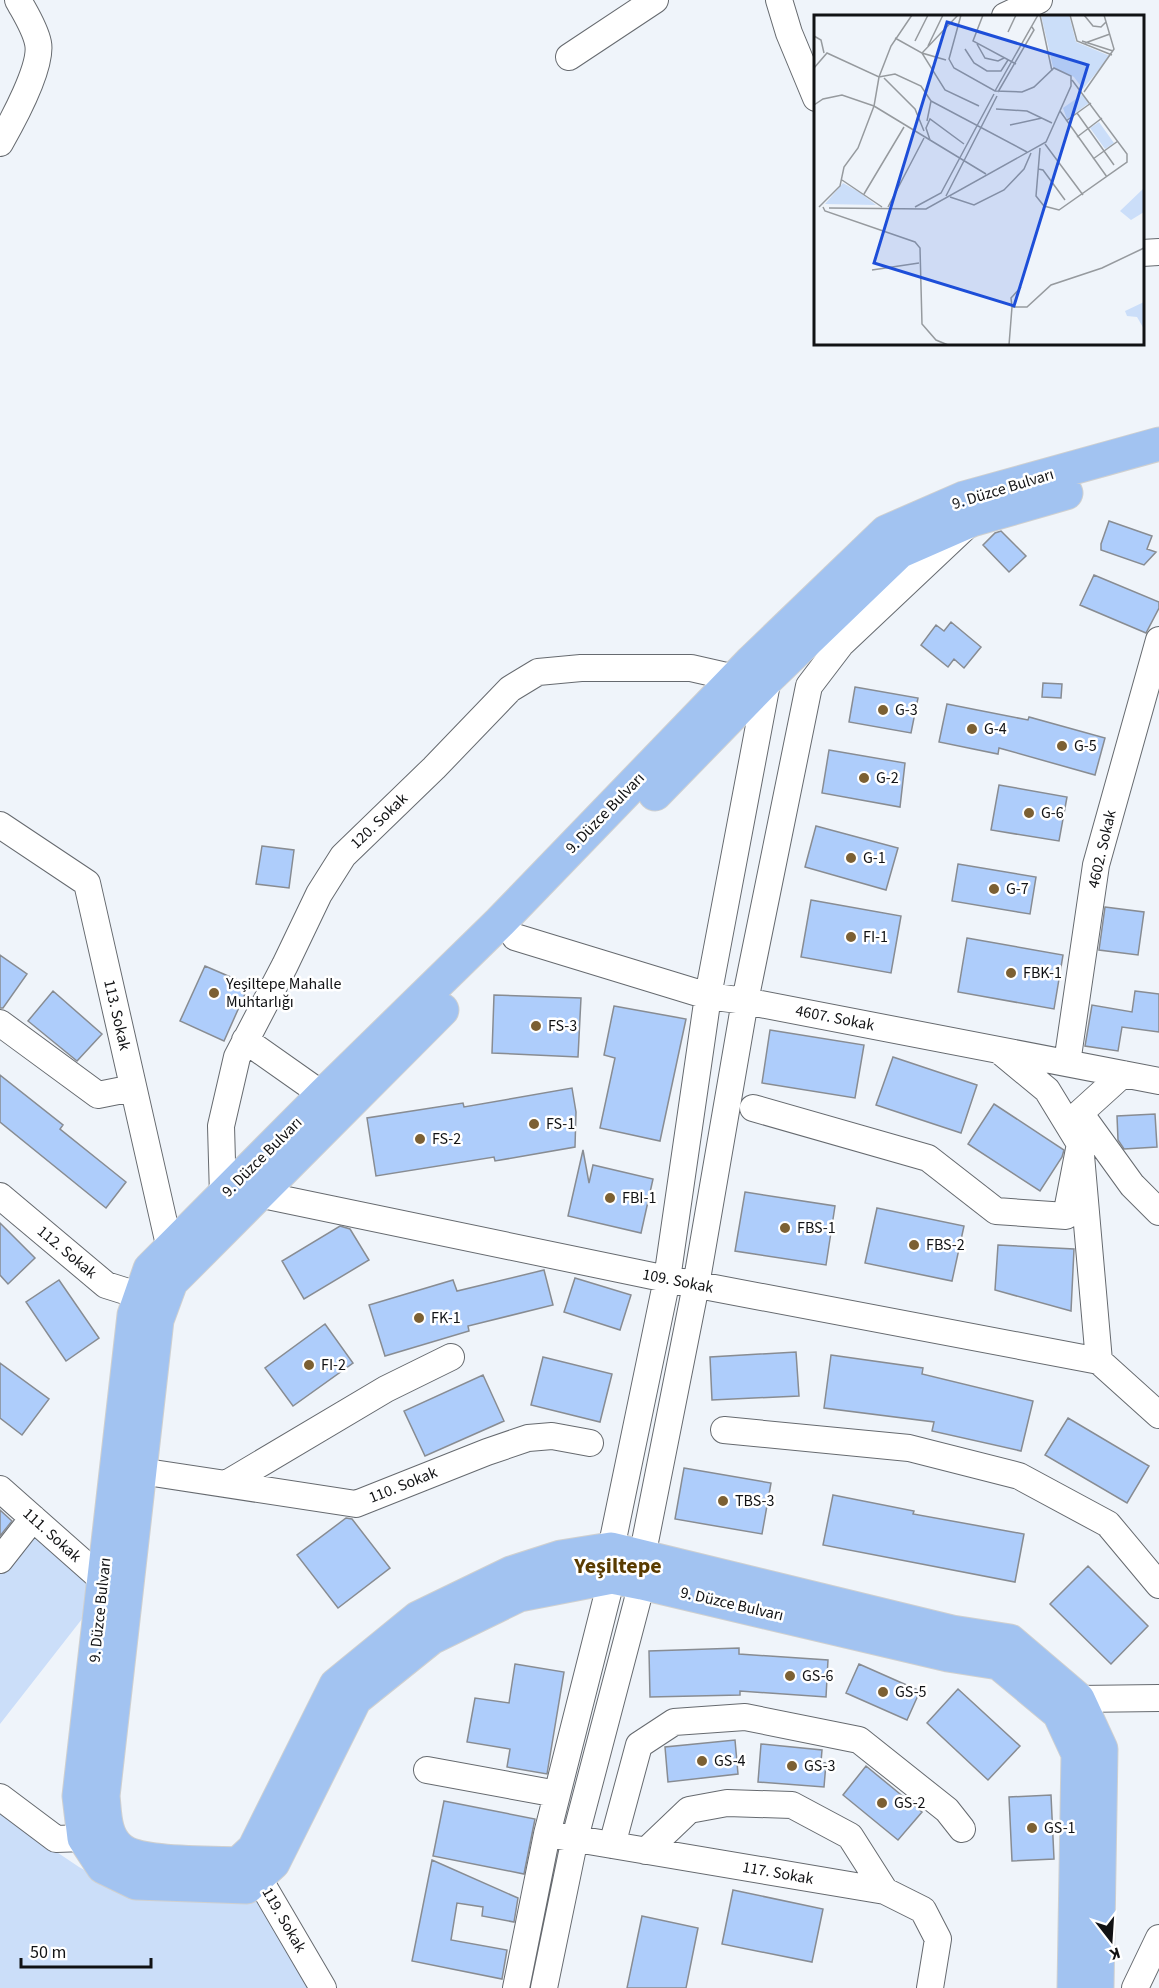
<svg xmlns="http://www.w3.org/2000/svg" width="1159" height="1988" font-family="'Source Sans 3',sans-serif">
  <rect width="100%" height="100%" fill="#eff4fa"/>
  <path fill="#cbdef9" d="M32,1532L89,1584V1610L0,1724V1574Z
    M0,1814L79,1867L121,1890L257,1897L310,1988H0Z"/>
  <path fill="#aecdfb" stroke="#888c92" stroke-width="1.5" d="M1109,521L1152,536L1147,549L1156,552L1144,565L1101,550V544Z
    M1001,531L1026,556L1009,572L983,545L995,533Z
    M1094,575L1159,602V608L1146,633L1080,605Z
    M951,622L981,647L964,668L954,659L948,667L921,645L936,625L944,631Z
    M1043,683L1062,684L1061,698L1042,697Z
    M855,687L918,698L911,733L849,722Z
    M947,704L1028,720L1029,717L1105,738L1095,775L999,748L998,754L939,742Z
    M829,750L905,763L900,807L822,793Z
    M999,785L1067,797L1059,841L991,830Z
    M816,826L898,848L886,890L805,867Z
    M262,846L294,850L289,888L256,884Z
    M958,864L1036,877L1030,914L952,901Z
    M811,900L901,916L891,973L801,957Z
    M1105,907L1144,912L1138,955L1099,950Z
    M967,938L1063,955L1054,1009L958,992Z
    M0,955L27,974L3,1008H0Z
    M205,966L249,985L224,1041L180,1021Z
    M53,991L102,1034L77,1061L28,1021Z
    M1135,991L1159,994V1032L1122,1027L1118,1051L1085,1046L1092,1005L1132,1012Z
    M494,995L581,998L578,1057L492,1053Z
    M614,1006L686,1019L660,1141L600,1128L615,1058L604,1055Z
    M770,1030L864,1045L855,1098L762,1083Z
    M893,1057L977,1085L961,1133L876,1105Z
    M0,1075L63,1125L60,1129L126,1182L106,1208L0,1122Z
    M572,1088L576,1112L575,1147L495,1161L494,1157L376,1176L367,1118L463,1103L464,1107Z
    M994,1104L1064,1150L1062,1157L1040,1191L968,1144Z
    M1155,1114L1157,1147L1124,1149L1118,1140L1117,1116Z
    M583,1150L589,1183L593,1165L653,1179L641,1233L568,1216Z
    M745,1192L835,1206L826,1265L735,1251Z
    M877,1208L964,1226L952,1281L865,1263Z
    M0,1223L35,1258L8,1284L0,1275Z
    M340,1226L350,1229L369,1260L304,1299L282,1261Z
    M998,1245L1074,1249L1071,1311L995,1290Z
    M544,1270L553,1305L468,1326L469,1331L385,1356L369,1305L453,1280L457,1291Z
    M575,1278L631,1295L620,1330L564,1312Z
    M59,1280L99,1338L66,1361L26,1302Z
    M325,1324L353,1363L293,1406L265,1368Z
    M796,1352L799,1396L712,1400L710,1357Z
    M831,1355L923,1368L922,1374L1033,1401L1021,1451L932,1431L934,1422L824,1408Z
    M543,1357L612,1374L600,1422L531,1405Z
    M0,1363L49,1399L22,1435L0,1418Z
    M483,1375L504,1421L425,1456L404,1411Z
    M1068,1418L1149,1466L1127,1503L1045,1455Z
    M684,1468L771,1483L762,1534L675,1519Z
    M833,1495L914,1511L913,1514L1024,1534L1015,1582L823,1545Z
    M0,1510L12,1521L0,1536Z
    M346,1518L352,1519L390,1568L338,1608L297,1555Z
    M1088,1566L1148,1626L1111,1664L1050,1604Z
    M739,1648V1654L828,1660L826,1697L740,1691V1695L650,1697L649,1651Z
    M515,1664L564,1672L547,1774L507,1767L510,1749L467,1742L475,1698L509,1703Z
    M859,1664L920,1691L907,1720L846,1693Z
    M958,1689L1020,1746L988,1780L927,1723Z
    M735,1740L738,1774L668,1782L665,1747Z
    M761,1744L822,1750L821,1762L826,1763L824,1787L758,1782Z
    M866,1766L922,1812L898,1840L843,1795Z
    M1051,1795L1054,1859L1012,1861L1009,1797Z
    M444,1801L535,1819L524,1874L433,1856Z
    M432,1860L518,1898L514,1922L482,1916L483,1907L457,1903L451,1940L507,1950L502,1979L412,1961Z
    M733,1890L823,1909L812,1962L722,1944Z
    M642,1916L698,1928L686,1988H627Z"/>
  <g fill="none" stroke-linecap="round" stroke-linejoin="round">
    <defs>
      <path id="minor" d="M779,0L789,33L816,98
        M1005,16L1039,0
        M569,57L655,0
        M0,143C12,122 43,66 38,43C35,28 25,13 18,0
        M1142,253L1159,252
        M0,825L87,883L170,1249
        M515,937L708,996L745,1001L1159,1081
        M0,1023L98,1095L133,1088
        M245,1040L323,1095
        M1067,1063L1096,865L1159,640
        M753,1108L928,1158L996,1211L1066,1216L1080,1144L1047,1090L1001,1052
        M1080,1113L1132,1185L1159,1212
        M258,1194L667,1279L1099,1361
        M0,1196L106,1285L141,1296
        M223,1196L221,1126L237,1057L285,965L319,894L343,856L434,768L510,689L538,672L581,668H691L735,678
        M1099,1361L1080,1144V1113L1123,1074
        M1099,1361L1159,1415
        M724,1430L909,1448L1019,1476L1108,1524L1159,1585
        M140,1471L356,1504L487,1452L528,1438L552,1436L590,1443
        M226,1484L386,1389L451,1357
        M0,1489L104,1581
        M611,1549L667,1279L708,996L768,678
        M642,1557L696,1285L745,1001L809,686L841,644L963,529
        M0,1560L33,1518
        M1078,1699L1159,1698
        M427,1770L557,1794
        M0,1797L56,1839L84,1838
        M547,1834L885,1891L923,1910L938,1939L930,1988
        M612,1845L639,1745L674,1722L745,1717L859,1740L947,1810L962,1829
        M646,1851L689,1810L727,1803L792,1805L850,1836L885,1891
        M256,1859L258,1877L323,1988
        M516,1988L547,1834L612,1577
        M544,1988L575,1838L642,1583
        M1135,1988L1159,1938"/>
      <path id="major" d="M655,794L768,678L899,552L972,520L1066,493
        M442,1010L171,1282L157,1320L103,1796C105,1814 104,1835 119,1848C138,1866 210,1862 238,1864L254,1849L336,1685L418,1618L511,1573L561,1557L611,1549L952,1632L1010,1641L1078,1699L1101,1749L1097,1988
        M1074,1988L1078,1754L1059,1713L999,1663L948,1655L642,1583L612,1577L519,1595L431,1638L355,1699L273,1863L247,1887L136,1883L103,1867L84,1838L79,1796L134,1315L150,1269L323,1095L500,922L752,661L886,532L964,498L1159,444"/>
    </defs>
    <use href="#minor" stroke="#666a6f" stroke-width="28"/>
    <use href="#major" stroke="#cfd0d0" stroke-width="35"/>
    <use href="#minor" stroke="#fff" stroke-width="26"/>
    <use href="#major" stroke="#a2c3f1" stroke-width="33"/>
  </g>
  <g fill="#7c6033" stroke="#fff" stroke-width="2">
    <circle cx="883" cy="710" r="6"/>
    <circle cx="972" cy="729" r="6"/>
    <circle cx="1062" cy="746" r="6"/>
    <circle cx="864" cy="778" r="6"/>
    <circle cx="1029" cy="813" r="6"/>
    <circle cx="851" cy="858" r="6"/>
    <circle cx="994" cy="889" r="6"/>
    <circle cx="851" cy="937" r="6"/>
    <circle cx="1011" cy="973" r="6"/>
    <circle cx="214" cy="993" r="6"/>
    <circle cx="536" cy="1026" r="6"/>
    <circle cx="534" cy="1124" r="6"/>
    <circle cx="420" cy="1139" r="6"/>
    <circle cx="610" cy="1198" r="6"/>
    <circle cx="785" cy="1228" r="6"/>
    <circle cx="914" cy="1245" r="6"/>
    <circle cx="419" cy="1318" r="6"/>
    <circle cx="309" cy="1365" r="6"/>
    <circle cx="723" cy="1501" r="6"/>
    <circle cx="790" cy="1676" r="6"/>
    <circle cx="883" cy="1692" r="6"/>
    <circle cx="702" cy="1761" r="6"/>
    <circle cx="792" cy="1766" r="6"/>
    <circle cx="882" cy="1803" r="6"/>
    <circle cx="1032" cy="1828" r="6"/>
  </g>
  <g text-anchor="middle" dominant-baseline="central" stroke-width="5" stroke-linejoin="round" paint-order="stroke">
    <g font-size="16" fill="#111214" stroke="#fff">
      <text transform="translate(1003 489) rotate(-17)">9. Düzce Bulvarı</text>
      <text transform="translate(605 813) rotate(-46)">9. Düzce Bulvarı</text>
      <text transform="translate(379 821) rotate(-44)">120. Sokak</text>
      <text transform="translate(1102 849) rotate(-77)">4602. Sokak</text>
      <text transform="translate(117 1015) rotate(77)">113. Sokak</text>
      <text transform="translate(835 1018) rotate(11)">4607. Sokak</text>
      <text transform="translate(262 1157) rotate(-45)">9. Düzce Bulvarı</text>
      <text transform="translate(67 1252) rotate(40)">112. Sokak</text>
      <text transform="translate(678 1281) rotate(11)">109. Sokak</text>
      <text transform="translate(403 1485) rotate(-22)">110. Sokak</text>
      <text transform="translate(52 1535) rotate(42)">111. Sokak</text>
      <text transform="translate(732 1604) rotate(13)">9. Düzce Bulvarı</text>
      <text transform="translate(100 1610) rotate(-84)">9. Düzce Bulvarı</text>
      <text transform="translate(778 1873) rotate(10)">117. Sokak</text>
      <text transform="translate(284 1920) rotate(60)">119. Sokak</text>
    </g>
    <g font-size="16" fill="#111214" stroke="#fff" text-anchor="start">
      <text x="895" y="710">G-3</text>
      <text x="984" y="729">G-4</text>
      <text x="1074" y="746">G-5</text>
      <text x="876" y="778">G-2</text>
      <text x="1041" y="813">G-6</text>
      <text x="863" y="858">G-1</text>
      <text x="1006" y="889">G-7</text>
      <text x="863" y="937">FI-1</text>
      <text x="1023" y="973">FBK-1</text>
      <text x="226" y="984">Yeşiltepe Mahalle<tspan x="226" dy="18">Muhtarlığı</tspan></text>
      <text x="548" y="1026">FS-3</text>
      <text x="546" y="1124">FS-1</text>
      <text x="432" y="1139">FS-2</text>
      <text x="622" y="1198">FBI-1</text>
      <text x="797" y="1228">FBS-1</text>
      <text x="926" y="1245">FBS-2</text>
      <text x="431" y="1318">FK-1</text>
      <text x="321" y="1365">FI-2</text>
      <text x="735" y="1501">TBS-3</text>
      <text x="802" y="1676">GS-6</text>
      <text x="895" y="1692">GS-5</text>
      <text x="714" y="1761">GS-4</text>
      <text x="804" y="1766">GS-3</text>
      <text x="894" y="1803">GS-2</text>
      <text x="1044" y="1828">GS-1</text>
    </g>
    <g font-size="22" font-weight="bold" fill="#593b00" stroke="#fff">
      <text x="618" y="1566">Yeşiltepe</text>
    </g>
  </g>
  <g transform="translate(814 15)">
    <rect width="330" height="330" fill="#eff4fa"/>
    <path d="M227,0H255L262,27L296,41L269,74L260,62L239,52ZM269,79L275,88L253,104L249,93ZM285,107L300,128L291,134L276,113ZM29,168L45,177L62,190L11,189ZM330,173V197L317,205L306,196ZM330,287V314L323,302L313,301L311,296Z" fill="#cbdef9"/>
    <path fill="none" stroke="#969a9e" stroke-width="1.5" d="M98,0L77,31L65,62L60,91L172,159M169,0L159,26L202,49M226,0L238,56M256,0L263,26L298,40M270,0L279,11L287,12L292,7M194,17L202,0M0,21L7,25L10,38M81,23L108,38L131,75L165,91M101,26L114,0M268,26L299,36M271,28L296,19M163,29L171,43L184,46L190,43M114,31L129,0M151,34L160,48L173,56H187L194,45M132,45L108,38L144,0M0,53L13,38L65,62L81,59L107,71L117,86M70,63L101,94L110,116M181,76L224,0M184,77L220,15L218,12M270,77L300,34L290,0M117,86L213,137M0,90L9,84L28,80L60,91L44,133L30,152L26,171L5,192M182,94L213,96L238,108M246,96L293,162M263,98L300,150M113,106L117,86M252,106L277,88M196,110L228,103M263,122L288,103M116,125L112,113L116,104L150,129M231,129L269,180M226,133L222,181L230,191L245,195L313,147V139L258,65M279,144L304,126M224,154L229,155L251,185M28,165L68,192M50,179L90,112M132,181L183,81M136,182L160,190L190,175L210,154L217,138M9,192L11,196L101,227L106,233L108,309L122,325L134,330M74,192L110,123M101,192L127,178L180,79M15,193L112,194L232,127L257,71V61L240,53L220,72L208,77L181,76L140,53L135,44L147,0M58,255L105,248M198,292L197,283L207,272M195,330L198,292H213L237,270L288,253L330,233"/>
    <path fill="#1d4ed8" fill-opacity="0.15" stroke="#1d4ed8" stroke-width="3" d="M133,7L274,50L200,291L60,248Z"/>
    <rect width="330" height="330" fill="none" stroke="#111214" stroke-width="3"/>
  </g>
  <g transform="translate(1111 1940) rotate(163)" stroke="#ffffff" stroke-width="4.5" paint-order="stroke">
  <path d="M0-4.5L10 22L0 15L-10 22Z" fill="#111214"/>
  <text y="-9" font-size="16" font-weight="bold" text-anchor="middle" fill="#111214">K</text>
  </g>
  <path d="M21 1958v9h130v-9" fill="none" stroke="#111214" stroke-width="3"/>
  <text x="30" y="1958" font-size="18" fill="#111214" stroke="#ffffff" stroke-width="4.5" paint-order="stroke">50 m</text>
</svg>
